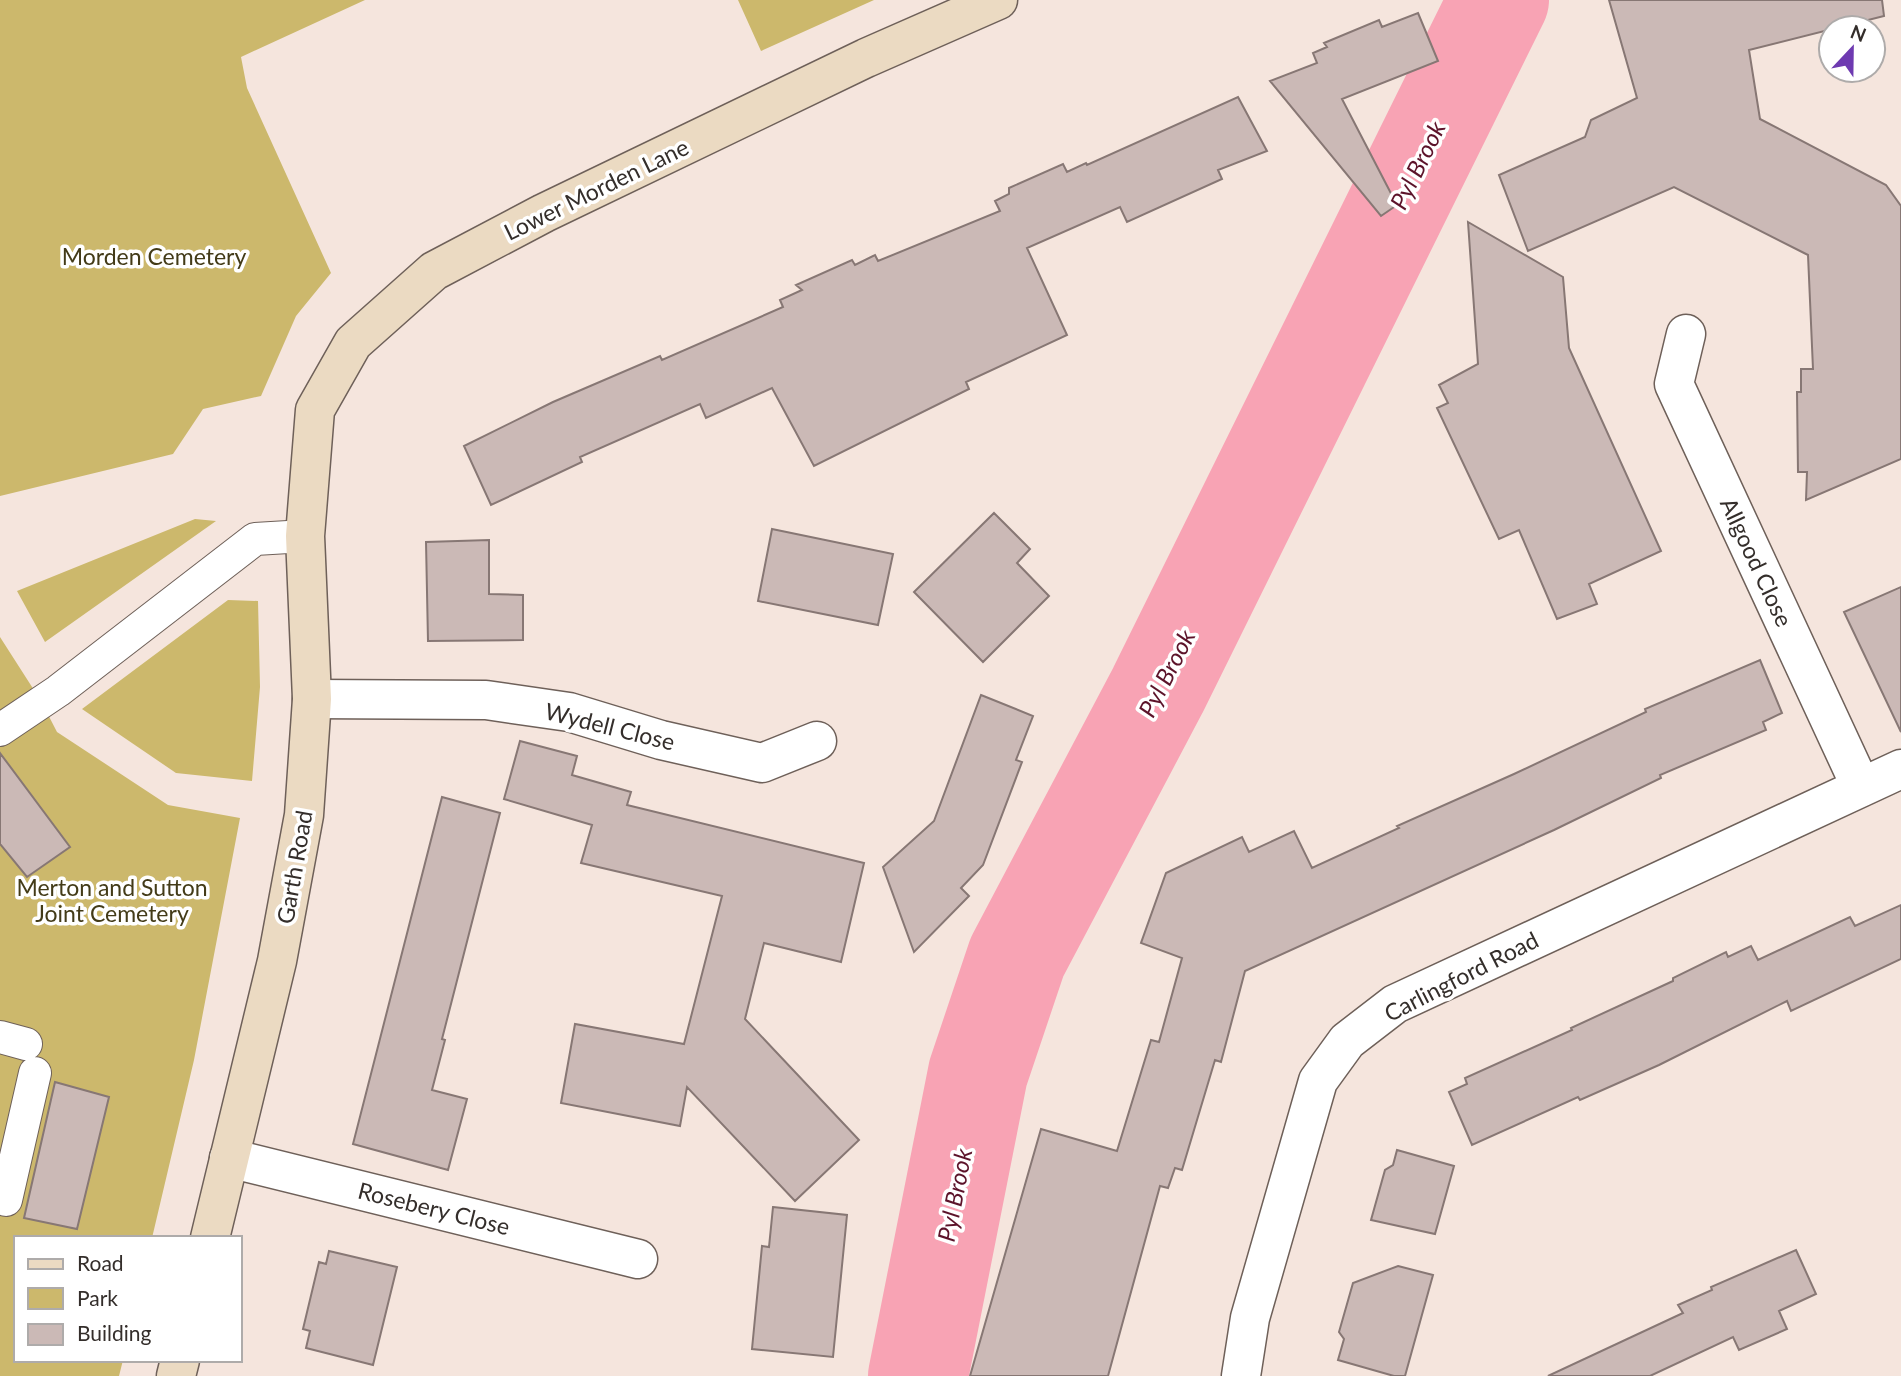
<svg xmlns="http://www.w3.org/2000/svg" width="1901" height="1376" font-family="Lato,sans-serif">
  <rect width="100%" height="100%" fill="#f5e5dd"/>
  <path fill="#ccb86c" d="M0,0H365L241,57L247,88L331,273L296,316L261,396L203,409L173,454L0,496Z
    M738,0H874L761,51Z
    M195,519L216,521L45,642L17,591Z
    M228,600L258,601L260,687L252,781L176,773L82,709Z
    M0,637L41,701L57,732L168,805L240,818L194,1060L152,1238H16V1360H123L119,1376H0Z"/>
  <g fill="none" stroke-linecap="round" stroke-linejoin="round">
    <path stroke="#f8a3b4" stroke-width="100" d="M918,1376L978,1073L1017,957L1158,690L1499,0"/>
  </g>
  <path fill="#cbb9b6" stroke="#877774" stroke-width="2" d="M1609,0H1882L1884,16L1749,50L1760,119L1886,185L1901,206V459L1806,500L1807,472H1798L1797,392H1801V369H1813L1808,255L1674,187L1528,251L1499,175L1585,137L1591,120L1637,98Z
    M1418,13L1438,61L1342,99L1397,205L1381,216L1270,81L1317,63L1313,53L1327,47L1324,43L1379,20L1382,27Z
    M1238,97L1267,151L1218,170L1222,179L1127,222L1120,207L1027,248L1067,335L966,382L969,389L814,466L772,388L706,418L700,404L580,457L582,462L491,505L464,446L553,402L660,356L662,360L783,307L780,300L802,290L796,285L852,260L855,265L875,255L878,261L1000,211L995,201L1009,194V188L1063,164L1067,172L1086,163L1087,165Z
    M1468,222L1563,277L1569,348L1661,551L1589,584L1597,604L1557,619L1519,530L1499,539L1437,408L1448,403L1439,385L1478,364Z
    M994,513L1030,549L1017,563L1049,596L983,662L914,592Z
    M772,529L893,554L878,625L758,601Z
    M489,540V594L523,595V640L428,641L426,542Z
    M1901,587V732L1844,612Z
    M1760,660L1782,713L1763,722L1766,730L1660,775L1661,778L1554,830L1245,971L1221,1062L1215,1060L1182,1170L1175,1168L1168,1188L1160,1186L1108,1376H970L1041,1129L1117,1151L1151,1040L1159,1042L1182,958L1141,943L1166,873L1242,837L1249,852L1294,831L1312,868L1399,828L1397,826L1514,774L1646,712L1645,709Z
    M981,695L1033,716L1016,760L1022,762L983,865L961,888L969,896L914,952L883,867L934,821Z
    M520,741L577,756L572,775L631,792L627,805L864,863L841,962L764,943L745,1019L859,1140L795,1201L687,1087L680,1126L561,1103L575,1024L684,1044L722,896L581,863L592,825L504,799Z
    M0,753L70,847L27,877L0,844Z
    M442,797L500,813L442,1039L445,1040L432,1090L467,1099L448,1170L353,1144Z
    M1901,905V959L1791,1011L1787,1001L1659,1065L1580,1100L1578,1097L1472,1145L1449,1092L1467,1084L1465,1078L1572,1030L1571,1028L1673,981V978L1726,952L1728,957L1751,946L1758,960L1850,917L1855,926Z
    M55,1082L109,1097L77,1229L24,1218Z
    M1397,1150L1454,1166L1435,1234L1371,1220L1385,1170L1393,1165Z
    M773,1207L847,1215L833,1357L752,1349L762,1246L769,1247Z
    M1796,1250L1816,1294L1779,1311L1787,1329L1739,1350L1733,1337L1650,1376H1548L1683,1313L1678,1305L1712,1290L1711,1287Z
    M329,1251L397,1267L373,1365L306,1348L310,1331L303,1329L319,1262L326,1264Z
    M1398,1266L1433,1275L1405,1376H1394L1338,1360L1344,1339L1339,1332L1353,1283Z"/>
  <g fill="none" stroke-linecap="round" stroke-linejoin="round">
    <defs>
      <path id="lane" d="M0,730L58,691L255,539L305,536
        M0,1037L26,1044
        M6,1200L35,1073"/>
      <path id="street" d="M1686,334L1674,384L1861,787
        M312,699L486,700L569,712L661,740L762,763L817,741
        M229,1158L638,1259
        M1241,1376L1250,1318L1318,1081L1347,1041L1395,1004L1901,769"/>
      <path id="secondary" d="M210,1238L277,961L304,815L312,699L305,536L315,410L353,343L434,271L544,213L866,58L998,0
        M176,1376L180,1360"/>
    </defs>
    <use href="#lane" stroke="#6e6059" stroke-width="34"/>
    <use href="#street" stroke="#6e6059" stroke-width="41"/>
    <use href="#secondary" stroke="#6e6059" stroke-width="41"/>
    <use href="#lane" stroke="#fff" stroke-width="32"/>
    <use href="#street" stroke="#fff" stroke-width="38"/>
    <use href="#secondary" stroke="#ebdac2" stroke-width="38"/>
  </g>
  <g text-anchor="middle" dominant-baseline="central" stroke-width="7" stroke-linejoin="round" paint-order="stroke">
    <g font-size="23" fill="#342e2b" stroke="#fff">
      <text transform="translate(596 189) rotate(-26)">Lower Morden Lane</text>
      <text transform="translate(1757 562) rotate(65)">Allgood Close</text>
      <text transform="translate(610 726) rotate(14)">Wydell Close</text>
      <text transform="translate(294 867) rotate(-80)">Garth Road</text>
      <text transform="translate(1461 976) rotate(-27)">Carlingford Road</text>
      <text transform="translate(434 1208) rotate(14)">Rosebery Close</text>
    </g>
    <g font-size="23" fill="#433b18" stroke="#fff">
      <text x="154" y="256">Morden Cemetery</text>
      <text x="112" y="887">Merton and Sutton<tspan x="112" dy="26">Joint Cemetery</tspan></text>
    </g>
    <g font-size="24" font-style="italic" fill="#5c132a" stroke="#fff">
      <text transform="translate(1417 165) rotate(-64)">Pyl Brook</text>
      <text transform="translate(1166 673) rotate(-63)">Pyl Brook</text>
      <text transform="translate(954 1195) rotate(-79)">Pyl Brook</text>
    </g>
  </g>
  <rect x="14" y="1236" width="228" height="126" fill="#ffffff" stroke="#aeabaa" stroke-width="2"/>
  <rect x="28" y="1259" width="35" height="10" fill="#ebdac2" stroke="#aeabaa" stroke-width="2"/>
  <text x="77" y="1271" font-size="21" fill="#342e2b">Road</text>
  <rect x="28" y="1288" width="35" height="21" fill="#ccb86c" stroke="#aeabaa" stroke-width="2"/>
  <text x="77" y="1306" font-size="21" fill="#342e2b">Park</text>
  <rect x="28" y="1324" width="35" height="21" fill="#cbb9b6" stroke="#aeabaa" stroke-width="2"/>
  <text x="77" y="1341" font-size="21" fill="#342e2b">Building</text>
  <g transform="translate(1852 49) rotate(22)"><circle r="33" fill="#ffffff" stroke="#aeabaa" stroke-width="2"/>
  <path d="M0-5L12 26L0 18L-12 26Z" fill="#6e3ab1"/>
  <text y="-10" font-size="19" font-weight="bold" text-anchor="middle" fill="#342e2b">N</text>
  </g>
</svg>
